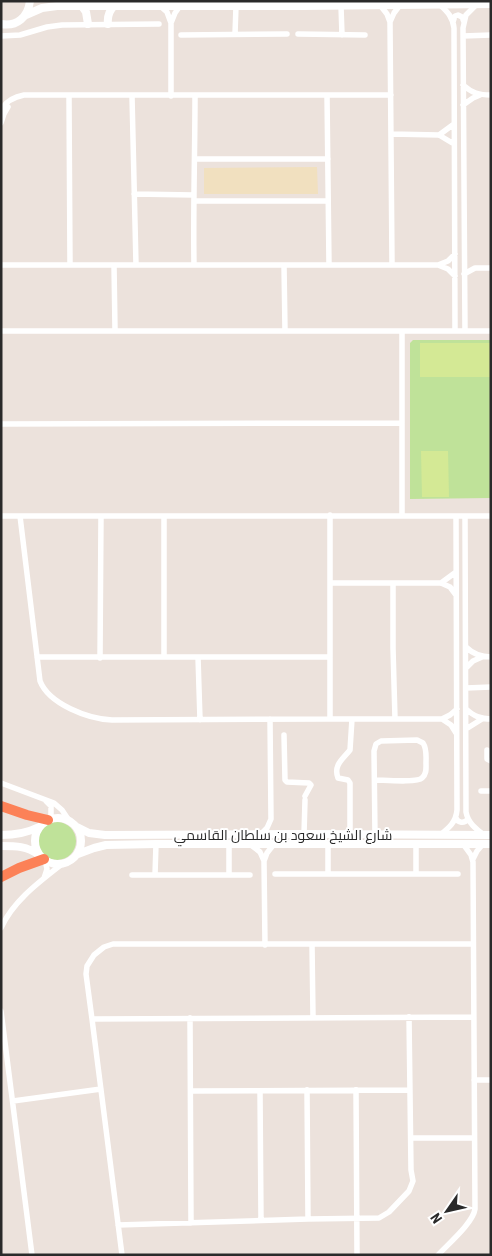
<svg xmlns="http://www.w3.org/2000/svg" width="492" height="1256" font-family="'Roboto Condensed',Cairo,sans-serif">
  <rect width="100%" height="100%" fill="#ece2dc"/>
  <path fill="#bfe299" d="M413,340H491V343H420L460,376L491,377V498L410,499V343Z
    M38 841a19 19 0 1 1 38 0a19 19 0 1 1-38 0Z"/>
  <path fill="#f1e0bf" d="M317,167L318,194H204V168Z"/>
  <path fill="#d4e995" d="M420,343H491V377H420Z
    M421,451H448L449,497H422Z"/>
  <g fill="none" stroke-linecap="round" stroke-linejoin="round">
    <path stroke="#fff" stroke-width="5.5" d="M380,5L387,14L390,22L392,264
      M440,5C448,12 453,18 454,28L455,331
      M160,6L167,12L171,23V96
      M341,6L342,35
      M390,22L394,13L400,5
      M453,22L455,16L458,15L462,17L464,22
      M171,23L175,13L180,6
      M235,34L236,6
      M298,34L365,35
      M181,35L287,34
      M1,36L20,35L47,27L62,25L159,24
      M463,36L491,35
      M463,85C472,93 479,95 491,95
      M327,95L329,265
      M69,96L70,265
      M132,96L136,265
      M463,105L473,98L480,95
      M1,110C6,101 13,97 24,95H391
      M1,123L4,114L8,107
      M391,134L439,135L454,144
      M439,135L454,124
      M195,159H328
      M134,194L194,195
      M194,201H328
      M1,265H438L448,261L455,254
      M114,265L115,330
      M194,265C193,208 195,152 195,96
      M284,265L285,331
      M438,265L448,269L455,276
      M464,274L475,268H491
      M1,331H491
      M402,331V516
      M465,331L463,28L466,15L477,4
      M1,424L402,423
      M330,515V719
      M1,516H491
      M20,516L40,681C49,704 88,719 112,720L330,719H442L450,715L457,709
      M164,516V657
      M465,516L466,812C468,823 476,829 484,835
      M330,583H441L450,587L456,595
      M393,583V648L395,719
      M441,583L456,572
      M466,647C473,654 480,657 491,657
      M37,657H330
      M198,657L200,720
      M100,658L101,516
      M466,668L473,661L482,657
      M466,688L491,687
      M466,709C474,716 480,719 491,719
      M442,719L451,725L456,733
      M466,729L482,719
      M284,735L285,780L287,782L309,783L311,785L305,796
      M487,750V759L491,761
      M375,780C383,780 417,783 422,778C427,774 426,768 426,763C426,756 427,749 423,743L417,740L381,741L376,744L374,751L375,835
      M1,783L54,803L62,810L68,819
      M481,791H491
      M46,801L51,806V818
      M456,818C458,823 464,824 468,819
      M304,834L305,800
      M260,835L267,828L271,819L270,719
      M350,835V783L348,780L338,778C333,765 343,759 350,750L352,719
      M440,835C449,828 456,822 457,810L456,516
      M229,844V875
      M328,844V874
      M416,844V874
      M251,845L260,852L264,861
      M473,859L477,851L483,844
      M275,874H458
      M132,875H250
      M155,875L156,844
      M44,878L47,869L45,860
      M1,928C13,901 39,882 62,864
      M312,944L313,1017
      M265,945L264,861L267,853L274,844
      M1,1011L32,1255
      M190,1018L191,1223
      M92,1019L473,1017
      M474,1080H491
      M307,1090L308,1219
      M356,1090L357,1255
      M191,1091L410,1090
      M260,1091L261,1220
      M13,1101L101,1089
      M411,1138H474
      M118,1225L308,1219L379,1218L389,1212L409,1191L413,1181L411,1170L409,1017
      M122,1255L92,1019L86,974L87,966L94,955L104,947L113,944H473
      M438,1255C448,1244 473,1223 475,1209L473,862L471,855L463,844"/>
    <path stroke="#fff" stroke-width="8" d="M81,5L86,12L88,24
      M26,15L42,8L57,6H303L491,4
      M1,24C17,27 28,17 30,1
      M108,24C107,16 109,11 114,6
      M35 841a23 23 0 1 1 46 0a23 23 0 1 1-46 0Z
      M77,827L89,833L105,835L304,834L491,835
      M1,835C15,835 27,833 39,827
      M1,846C16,846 27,846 39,855
      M78,854L94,848L106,845L156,844H491"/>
    <path stroke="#fc8157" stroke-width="10" d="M1,806L27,815L48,820
      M1,877L19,868L44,859"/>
  </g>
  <g text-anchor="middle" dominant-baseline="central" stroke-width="4" stroke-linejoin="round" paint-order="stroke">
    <g font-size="14" fill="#2a2a2a" stroke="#fff">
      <text x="283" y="835">شارع الشيخ سعود بن سلطان القاسمي</text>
    </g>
  </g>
  <rect width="492" height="1256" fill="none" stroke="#2a2a2a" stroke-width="5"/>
  <g transform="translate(447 1211) rotate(236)" stroke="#ffffff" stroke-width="4" paint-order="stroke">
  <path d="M0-4L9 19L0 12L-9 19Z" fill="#2a2a2a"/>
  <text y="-8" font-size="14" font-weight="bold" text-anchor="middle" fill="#2a2a2a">N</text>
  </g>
</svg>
